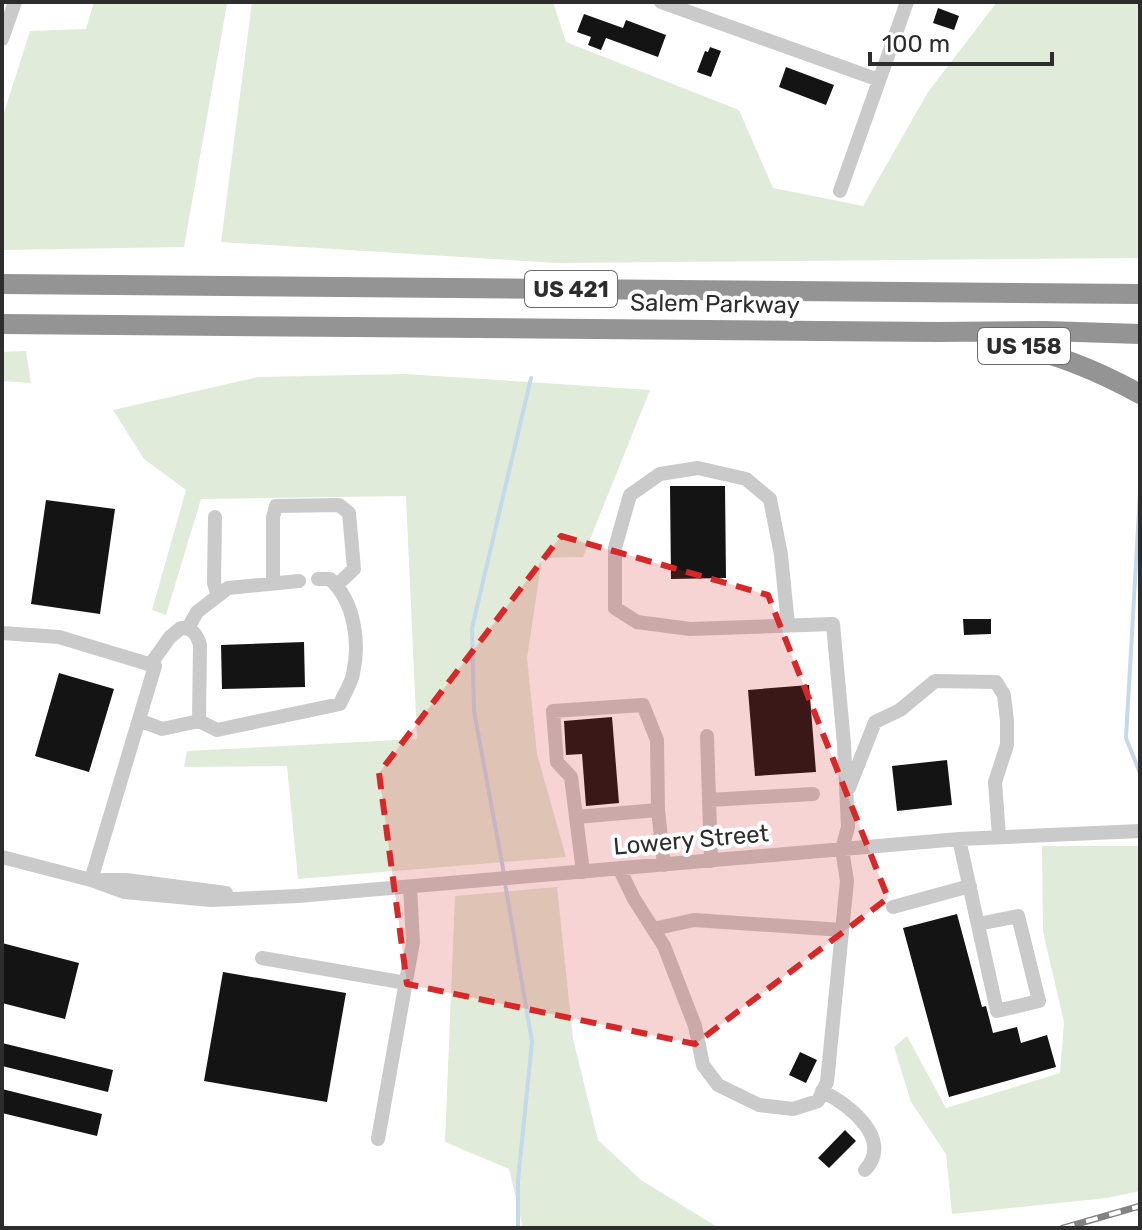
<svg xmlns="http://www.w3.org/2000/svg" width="1142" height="1230" font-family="Rubik,sans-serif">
  <rect width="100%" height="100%" fill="#fff"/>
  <path fill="#e1ebd9" d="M94,2L227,4L184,247L2,250V119L30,31L86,29Z
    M252,2H553L566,42L739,110L773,188L863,206L928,92L997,2H1140V258L558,263L221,242Z
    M26,351L31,383L2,381V352Z
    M405,374L650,390L583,557L542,558L527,658L537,754L566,857L298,879L287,766L184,767L187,751L417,739L406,496L201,499L166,615L152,610L186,490L144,459L113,410L258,377Z
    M1042,846H1140V1191L1107,1198L952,1214L946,1154L911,1102L894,1047L907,1036L946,1108L1060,1073L1064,1022L1043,932Z
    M557,887L573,1039L598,1140L641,1180L719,1228H523L509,1169L445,1142L455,896Z"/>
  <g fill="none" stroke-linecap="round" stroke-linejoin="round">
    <path stroke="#c4d9ec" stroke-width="4" d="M1140,493L1126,738L1140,773
      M504,874L474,711L472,628L531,378
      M505,883L532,1042L518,1180V1228"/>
  </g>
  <path fill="#141414" d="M938,8L959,16L954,30L933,23Z
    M584,14L623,28L626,20L666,35L658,57L606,38L601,50L588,45L591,37L577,32Z
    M710,47L721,51L711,77L697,72L705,51L708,52Z
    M786,67L834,85L826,105L779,87Z
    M670,486H725L726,578L671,579Z
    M46,500L115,509L100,614L31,604Z
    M963,619H991V634L964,635Z
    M304,642L305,687L222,689L221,645Z
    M59,673L114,689L89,772L35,756Z
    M809,685L816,772L755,776L748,690Z
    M612,717L619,803L586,806L582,754L566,755L564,721Z
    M947,760L952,805L897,811L892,766Z
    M957,914L982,1007L986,1006L993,1033L1017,1027L1021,1043L1047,1035L1056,1067L949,1097L903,928Z
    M2,943L79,963L65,1019L2,1003Z
    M223,972L346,993L327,1102L204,1081Z
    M2,1043L113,1070L108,1092L2,1066Z
    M800,1052L817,1060L806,1083L789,1075Z
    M2,1089L102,1114L97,1136L2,1113Z
    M845,1130L856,1141L829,1168L818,1158Z"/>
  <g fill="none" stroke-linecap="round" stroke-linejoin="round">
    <path stroke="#cacaca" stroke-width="14" d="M661,2L879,80
      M2,39L15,2
      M840,191L907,2
      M215,517L214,583L218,596
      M273,583V517L276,506L339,505L349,513L354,569L337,585
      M188,628L197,612L228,588L299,581
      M2,633L59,637L155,666L91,880
      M139,720L162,729L199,721L200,645C197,634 192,628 181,628L170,637L150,665
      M199,721L217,730L340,704C344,694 351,684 353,674C360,643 355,602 330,579H318
      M707,736L711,861
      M849,788L875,722L900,710L935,681L996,682L1004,695L1007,721V745L995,782L999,836
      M709,800L813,794
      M576,817L658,810
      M959,839L997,1011L1039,1001L1018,916L978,924
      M2,857L91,880L124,892L211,900L298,896L959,839L1140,831
      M619,868L634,899L664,946L695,1026L703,1065L718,1085L759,1105L793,1109L818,1101L827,1082L847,881L842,849L848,827L844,744L833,624L690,629L637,622L615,608V548L630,495L660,474L698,468L746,479L770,499L781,555L788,625
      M583,872L571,777L557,762L553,711L643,705L657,740L658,810L664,865
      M103,880H126L226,893
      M893,907L970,886
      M653,929L694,920L842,930
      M262,958L406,983
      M822,1091C849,1105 894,1139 865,1170
      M378,1139L413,942L410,887"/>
    <path stroke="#949494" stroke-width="20" d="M2,284L1140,294
      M2,324L937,332L1045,331L1140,334
      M992,341C1045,349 1093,368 1140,394"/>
    <defs>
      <path id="rail" d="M1063,1228L1140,1206"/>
    </defs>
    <use href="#rail" stroke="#828282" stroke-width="7"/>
    <use href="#rail" stroke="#fff" stroke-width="4" stroke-dasharray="12" stroke-linecap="butt"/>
  </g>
  <path fill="#d62828" fill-opacity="0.2" stroke="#d62828" stroke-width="6" stroke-dasharray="16 10" stroke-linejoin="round" d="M561,536L768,595L888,898L695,1044L407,984L379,773Z"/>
  <g text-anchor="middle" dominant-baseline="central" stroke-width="8" stroke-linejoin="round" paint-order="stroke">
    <g fill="#fff" stroke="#6c6c6c" stroke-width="2">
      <rect x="525" y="271" width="92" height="36" rx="6"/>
      <rect x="978" y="328" width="92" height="36" rx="6"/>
    </g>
    <g font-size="22" font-weight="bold" fill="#2d2d2d">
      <text x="571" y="289">US 421</text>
      <text x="1024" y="346">US 158</text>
    </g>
    <g font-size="24" fill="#2d2d2d" stroke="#fff">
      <text transform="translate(715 304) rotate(1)">Salem Parkway</text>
      <text transform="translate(691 840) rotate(-5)">Lowery Street</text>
    </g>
  </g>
  <rect width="1142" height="1230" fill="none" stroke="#2d2d2d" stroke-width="8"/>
  <path d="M870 52v12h182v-12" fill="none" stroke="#2d2d2d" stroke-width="4"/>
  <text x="882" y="52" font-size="24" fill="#2d2d2d" stroke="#ffffff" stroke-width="6" paint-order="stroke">100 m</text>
</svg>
